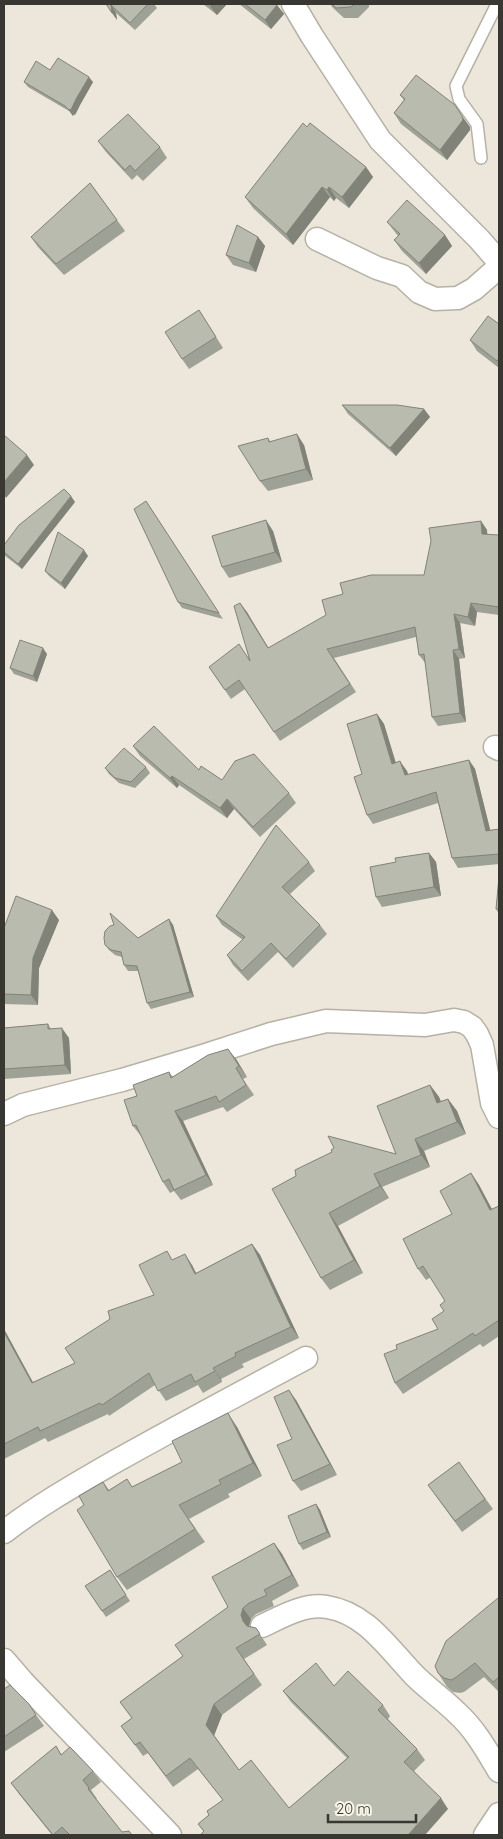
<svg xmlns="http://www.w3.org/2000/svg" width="503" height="1839" font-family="Quicksand,sans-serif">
  <rect width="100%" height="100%" fill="#ece7da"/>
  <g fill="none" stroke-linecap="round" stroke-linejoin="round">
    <defs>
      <path id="lane" d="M481,158L477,124L459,99L456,86L497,4"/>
      <path id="street" d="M293,4L312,36L380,140L479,239L499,262
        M317,239L377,268L402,276L419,292L435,299L458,298L474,289L499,267
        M495,747L499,749
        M4,1114L23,1105L122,1080L206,1055L271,1034L326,1021L425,1025L454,1020L464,1022L472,1027L477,1034L482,1045L492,1103L499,1117
        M4,1532C39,1505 78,1483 116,1461C179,1426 242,1392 306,1358
        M262,1626C281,1617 305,1603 327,1607C366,1613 388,1648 414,1675C428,1689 444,1700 457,1713C475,1729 487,1751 499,1771
        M4,1660L23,1682L170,1835
        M485,1835L499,1814"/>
    </defs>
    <use href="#lane" stroke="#b5b1a4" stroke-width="14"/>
    <use href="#street" stroke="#b5b1a4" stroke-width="25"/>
    <use href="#lane" stroke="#fff" stroke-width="11"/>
    <use href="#street" stroke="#fff" stroke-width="22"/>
  </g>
  <path fill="#9ea195" d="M106,4H154L157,8L135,30L116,13L117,20Z
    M203,4H227L217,15Z
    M239,4H276L284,14L271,29Z
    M330,4H369V7L358,18H344L333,8Z
    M50,70L93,82L80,105L75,115L74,114L73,116L69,111L28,87L24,82Z
    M400,95L470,127V130L447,160L401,124L394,113L404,100Z
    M307,127L366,167L373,177L349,208L336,198L334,201L330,197L293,245L253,208L245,197Z
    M98,141L160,147L167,158L143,181L137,175L132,180L106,152Z
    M90,183L125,231L64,275L38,247L31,237Z
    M387,222L445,235L452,246L426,274L402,251L394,240L398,236L395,232Z
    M258,237L265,246L256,272L233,265L226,255Z
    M199,310L223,348L189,369L182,359Z
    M499,324V368L477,351L470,340Z
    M342,405L424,409L430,417L396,456L348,414Z
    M268,438L270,441L304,445L313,480L268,491L260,481Z
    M146,501L223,619L182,608L178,602Z
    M75,502L22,569L4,555V545Z
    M481,521L487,530V535H499V615L477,612L475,626L460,623L465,658L459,659L466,722L438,726L432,717L426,664L419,655L416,637L334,658L356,692L280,741L245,689L231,699L209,667L249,660L240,603L268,648L424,575Z
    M273,531L282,562L229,578L222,567Z
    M88,556L65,589L49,576L45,571Z
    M47,654L37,682L14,674L10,668Z
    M377,714L384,724L396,763L407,771L408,775L469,760L475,769L490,830L499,829V864L458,868L452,858L438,803L373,824L367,815L362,774Z
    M133,746L199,770L222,780L289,793L296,803L260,837L234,809L227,818L179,785L177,788L140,756Z
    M146,767L150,773L135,788L119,783L109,774L105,768Z
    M429,853L436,862L441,896L382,907L376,897L396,862Z
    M309,862L315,871L290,894L320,925L327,934L293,968L278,952L248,981L233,965L227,955L243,940L222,925L216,916Z
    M499,877V914L496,909Z
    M169,919L173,925L194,997L151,1009L147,1003L138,971H128L124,965L122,957L115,955L109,950L105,945L138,938Z
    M59,920L39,968L38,1005L4,1004V928Z
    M48,1024L51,1029L69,1038L71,1074L4,1079V1028Z
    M236,1059L247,1077L243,1079L254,1095L227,1112L223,1107L183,1121L213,1185L181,1200L174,1191L170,1193L163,1182L142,1136H141L133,1126L137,1096L169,1072L173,1077Z
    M430,1085L439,1097L441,1101L448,1099L457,1111L466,1134L424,1151L430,1167L382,1187L389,1198L338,1226L363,1273L330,1290L321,1278L296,1176L332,1152L334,1148L396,1154Z
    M471,1173L479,1185L492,1209L499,1206V1336L483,1347L480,1344L403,1394L395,1383L397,1349L438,1329L444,1311L445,1301L431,1277L426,1280L418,1269L452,1214Z
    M252,1244L260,1255L299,1338L242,1364L244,1367L221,1379L222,1382L203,1393L198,1385L166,1401L155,1385L109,1416L108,1414L48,1442L45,1438L4,1459V1329L33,1382L75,1363L154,1295L173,1260L192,1265L196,1273Z
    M296,1400L337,1475L301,1491L293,1481L292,1439Z
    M237,1427L262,1476L228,1494L230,1497L189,1519L205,1542L127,1590L117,1577L84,1505L103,1482L109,1490L127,1479L132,1487L182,1462Z
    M459,1462L493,1509L462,1532L428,1485Z
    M316,1504L320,1510L331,1537L303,1550L299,1544Z
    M274,1543L282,1554L299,1586L272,1601L274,1606L256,1614L251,1619L249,1626L256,1628L267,1645L244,1659L262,1685L222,1715L214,1735L239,1770L289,1808L347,1758L291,1702L283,1691L334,1686L383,1705L390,1716L388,1719L417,1749L425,1760L414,1771L448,1809L204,1832L198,1824L209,1815L223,1800L198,1769L173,1787L148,1753L143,1756L121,1726L132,1718L120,1702L183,1656L228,1607Z
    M110,1570L130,1601L106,1617L85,1586Z
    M499,1599V1692L484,1677L464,1692L460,1693L453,1692L447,1687L438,1673Z
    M4,1689L36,1715L44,1726L4,1752Z
    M56,1746L61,1754L93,1771L101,1782L91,1790L97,1799H96L122,1832L132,1835H52L19,1794L11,1783Z"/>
  <path fill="#818379" d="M212,4H227L217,15L210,6Z
    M111,5L116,13L117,20L112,13Z
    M277,5L284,14L271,29L265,20Z
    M89,77L93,82L80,105L75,115L71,110L76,99Z
    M70,109L74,114L73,116L69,110Z
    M462,116L470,127V130L447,160L440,150Z
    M366,167L373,177L349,208L342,197Z
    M322,187L330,197L293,245L286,234Z
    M329,187L336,198L334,201L327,190Z
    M445,235L452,246L426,274L419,263Z
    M258,237L265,246L256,272L249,263Z
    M424,409L430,417L396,456L390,448Z
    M297,434L304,445L313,480L306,469Z
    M27,455L34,465L6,498L4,494V482Z
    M71,496L75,502L22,569L18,564Z
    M266,520L273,531L282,562L275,552Z
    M481,521L487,530L488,543L482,534Z
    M84,550L88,556L65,589L61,583Z
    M240,603L247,612L274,657L268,648Z
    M471,603L477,612L475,626L468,617Z
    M454,614L460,623L465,658L459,649Z
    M43,648L47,654L37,682L33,676Z
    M453,650L459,659L466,722L460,713Z
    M377,714L384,724L399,774L392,764Z
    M469,760L475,769L493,841L486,831Z
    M400,761L407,771L411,785L405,775Z
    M172,776L179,785L177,788L170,778Z
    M227,799L234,809L227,818L220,808Z
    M429,853L436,862L441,896L434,887Z
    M52,910L59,920L39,968L38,1005L31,995L33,958Z
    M169,919L173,925L194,997L190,992Z
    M62,1028L69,1038L71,1074L65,1065Z
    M228,1049L236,1059L247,1077L239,1066Z
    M430,1085L439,1097L446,1115L437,1103Z
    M448,1099L457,1111L466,1134L457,1122Z
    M175,1111L183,1121L213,1185L206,1175Z
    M415,1139L424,1151L430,1167L421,1155Z
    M471,1173L479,1185L498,1221L490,1210Z
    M374,1174L382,1187L389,1198L380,1186Z
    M329,1213L338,1226L363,1273L354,1260Z
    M252,1244L260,1255L299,1338L291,1327Z
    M185,1254L192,1265L202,1285L195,1274Z
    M4,1329L5,1331L39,1394L32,1383L4,1332Z
    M213,1368L221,1379L222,1382L215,1371Z
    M289,1390L296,1400L337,1475L330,1464Z
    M228,1413L237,1427L262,1476L253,1463Z
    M316,1504L320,1510L331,1537L327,1532Z
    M274,1543L282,1554L299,1586L292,1575Z
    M243,1608L251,1619L249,1626L250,1632L243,1621L241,1615Z
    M214,1704L222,1715L214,1736L206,1725Z
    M441,1798L448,1809L425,1835H408Z"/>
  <path fill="#b8bbad" stroke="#818379" d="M106,4H148L130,23L111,5L112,13Z
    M245,4H276L277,5L265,20Z
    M332,4H354L351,7L336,8Z
    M58,58L89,77L76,99L71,110L70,109L69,110L65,106L24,82L36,61L50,70Z
    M416,75L455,105L462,116L463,120L440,150L394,113L405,99L400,95Z
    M128,114L160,147L135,171L130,165L125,170L98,141Z
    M303,123L307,127L310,123L366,167L342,197L329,187L327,190L322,187L286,234L245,197Z
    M90,183L117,220L56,264L31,237Z
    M407,200L445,235L419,263L394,240L400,234L387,222Z
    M237,225L258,237L249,263L226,255Z
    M199,310L216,337L182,359L165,332Z
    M488,316L499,324V358L497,361L470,340Z
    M342,405H397L424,409L390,448Z
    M297,434L306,469L260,481L238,446L268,438L269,442Z
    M4,435L27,455L4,482Z
    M64,489L71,496L18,564L4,552V545L19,525Z
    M146,501L219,613L178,602L134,509Z
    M266,520L275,552L222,567L212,536Z
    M481,521L482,534L499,535V607L471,603L468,617L454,614L459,649L453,650L460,713L432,717L424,654L419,655L415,627L327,649L350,684L274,732L239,680L225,690L209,667L239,644L250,661L234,606L240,603L268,648L326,615L322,600L343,594L340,583L371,575H424L431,541L429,528Z
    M58,532L84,550L61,583L45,571Z
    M20,640L43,648L33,676L10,668Z
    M377,714L392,764L400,761L405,775L469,760L486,831L499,829V854L452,858L436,792L367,815L354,777L362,774L347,724Z
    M154,726L199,770L201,766L222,780L235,761L254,754L289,793L253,827L227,799L220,808L172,776L170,778L133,746Z
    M124,748L146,767L131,782L115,778L105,768Z
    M276,825L309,862L282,887L320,925L286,959L271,943L242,971L227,955L245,937L216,916Z
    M429,853L434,887L376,897L370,867L396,862L395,858Z
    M499,877V909H496Z
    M16,896L52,910L33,958L31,995L4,994V928Z
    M110,913L138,938L169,919L190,992L147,1003L137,966L124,965L121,952L111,950L105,945L104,938L105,931L110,926L114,925Z
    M48,1024V1029L62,1028L65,1065L4,1069V1028Z
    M228,1049L239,1066L236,1068L246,1085L219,1102L216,1096L175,1111L206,1175L174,1190L169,1179L163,1182L136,1125L133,1126L124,1100L137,1096L133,1085L169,1072L171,1078L208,1055Z
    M430,1085L437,1103L448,1099L457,1122L415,1139L421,1155L374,1174L380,1186L329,1213L354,1260L321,1278L272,1189L296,1176L295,1170L332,1152L331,1150L334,1148L328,1136L396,1154L377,1106Z
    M471,1173L490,1210L499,1206V1320L475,1336L473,1333L395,1383L384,1354L397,1349L396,1345L438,1329L432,1319L444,1311L440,1305L445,1301L423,1266L418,1269L403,1239L452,1214L440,1191Z
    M252,1244L291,1327L235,1353L236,1356L213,1368L215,1371L195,1382L191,1374L158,1391L149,1373L102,1405L100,1403L40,1431L38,1427L4,1444V1332L32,1383L75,1363L65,1348L110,1319L108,1311L154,1295L139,1265L167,1251L172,1260L185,1254L195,1274Z
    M289,1390L330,1464L293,1481L277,1445L292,1439L274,1397Z
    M228,1413L253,1463L219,1480L221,1484L179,1505L195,1529L117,1577L77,1510L84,1505L79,1496L103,1482L108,1491L127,1479L132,1487L182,1462L172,1441Z
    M459,1462L485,1499L455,1521L428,1485Z
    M316,1504L327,1532L299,1544L288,1516Z
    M274,1543L292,1575L264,1590L267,1595L249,1603L243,1608L241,1615L243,1621L247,1626L256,1628L260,1634L236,1648L254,1674L214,1704L206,1725L239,1770L251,1760L289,1808L349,1757L283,1691L316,1663L334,1686L348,1671L383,1705L378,1710L417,1749L404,1762L441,1798L408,1835H200L204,1831L198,1824L209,1815L207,1811L223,1800L190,1758L166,1776L140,1742L135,1745L121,1726L132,1718L120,1702L183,1656L175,1645L228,1607L212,1577Z
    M110,1570L126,1595L102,1611L85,1586Z
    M498,1598L499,1599V1677L493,1682L475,1663L455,1678L451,1680L444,1678L438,1673L435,1666L446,1641Z
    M10,1685L29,1704L36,1715L4,1737V1689Z
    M56,1746L61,1755L70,1747L93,1771L83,1780L89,1788L88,1789L122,1832L129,1831L132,1835H70L62,1827L53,1835L11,1783Z"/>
  <rect width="503" height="1839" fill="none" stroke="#393732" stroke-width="10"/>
  <path d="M328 1814v8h88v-8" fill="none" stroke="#393732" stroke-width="2.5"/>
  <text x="336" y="1814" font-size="15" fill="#393732" stroke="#f9f5e7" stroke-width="4" paint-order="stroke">20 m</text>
</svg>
